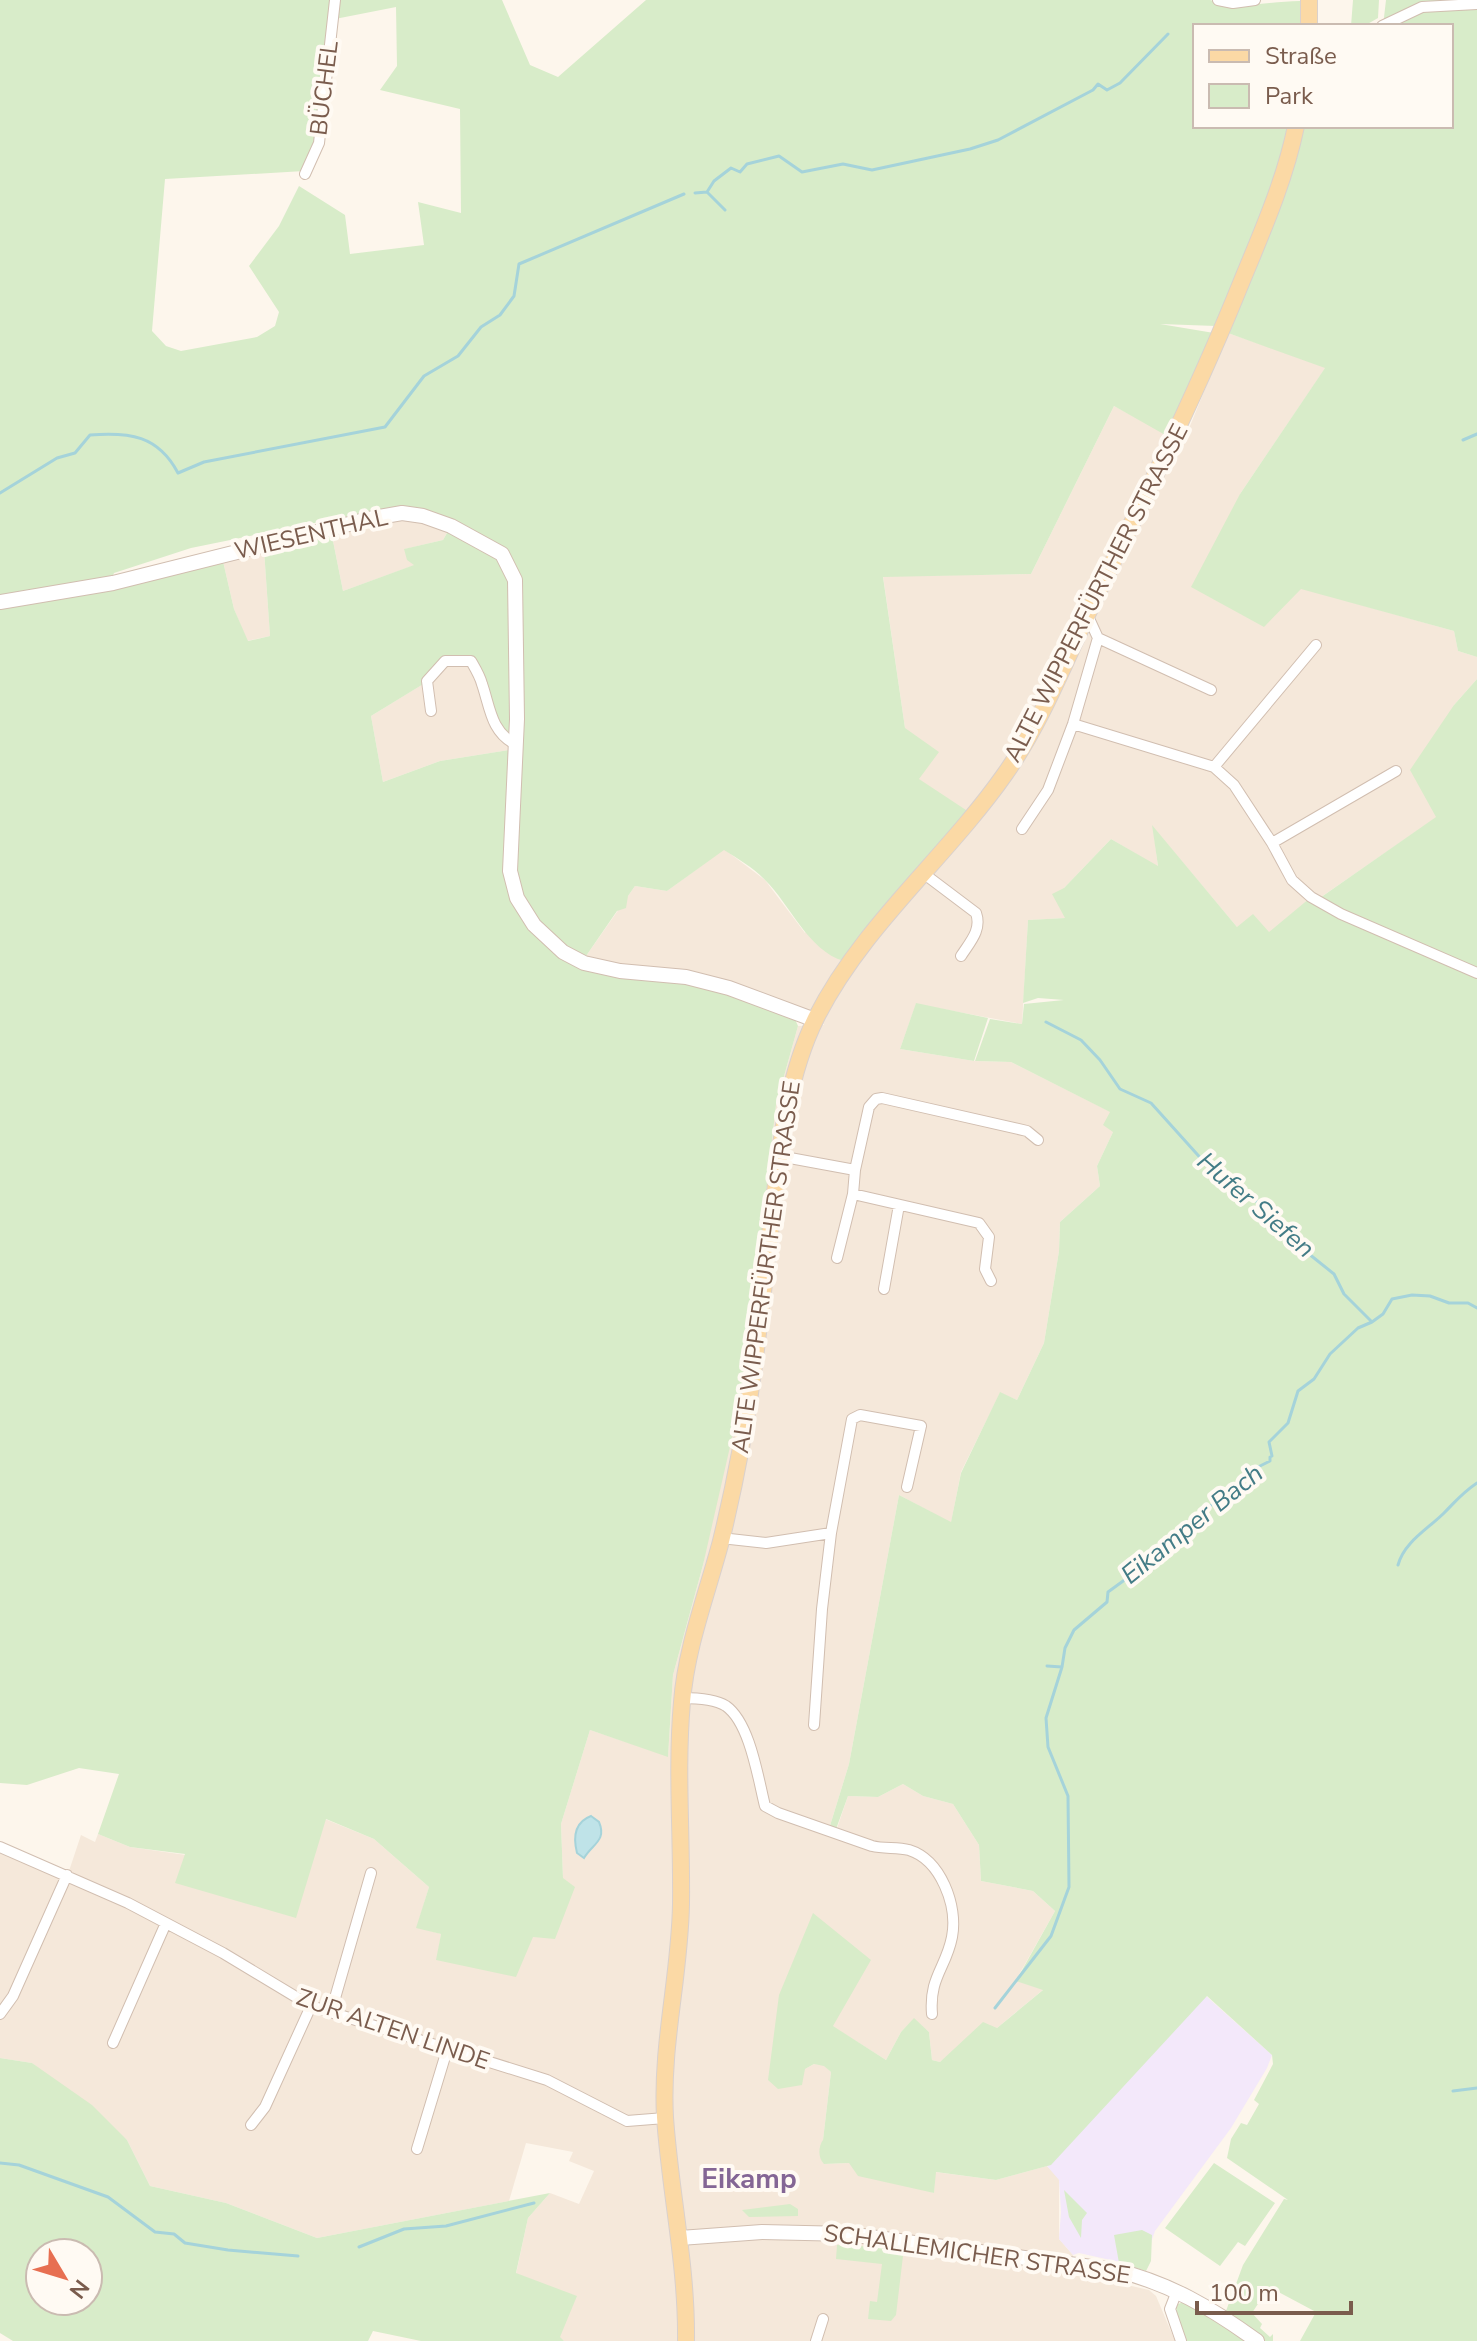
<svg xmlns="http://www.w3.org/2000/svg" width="1477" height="2341" font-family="'Nunito Sans',sans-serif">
  <rect width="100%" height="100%" fill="#fdf6ec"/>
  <path fill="#f5e8da" d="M1228,333L1326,367L1240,494L1301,588L1454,631L1458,651L1477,657V679L1454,705L1437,817L1269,933L1237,927L1153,827L1158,867L1111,839L1064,888L1065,918L1028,920L1022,1024L916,1004L900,1049L974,1061L1011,1062L1111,1112L1113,1132L1097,1166L1100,1186L1060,1222L1059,1251L1044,1343L1017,1400L1000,1393L961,1472L951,1523L899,1495L849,1764L828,1832L835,1834L848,1796L878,1797L903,1784L923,1796L953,1804L979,1845L981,1881L1033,1891L1055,1911L1016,1980L1044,1989L997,2028L957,2049L940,2062L932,2060L929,2032L914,2019L901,2032L886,2060L832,2026L805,2069L814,2064L824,2065L831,2072L823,2140L824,2164L849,2163L934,2193L935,2172L996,2180L1047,2166L1059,2179V2239L1073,2255L1071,2272L1149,2290L1156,2296L1175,2341H564L559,2338L516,2274L528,2218L550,2193L579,2204L594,2171L569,2161L573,2152L526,2143L509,2201L317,2238L226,2203L150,2186L127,2140L32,2063L0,2058V1850L59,1876L69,1871L81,1835L95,1842L98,1834L130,1847L186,1855L176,1883L325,1819L374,1839L429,1887L417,1927L441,1934L437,1960L533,1937L563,1878L561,1824L590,1730L668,1756L673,1675L703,1565L766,1193L776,1105L798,1026L824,1025L816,1015L584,959L635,886L667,891L724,849L765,880L805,933L918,779L905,728L883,576L1031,574L1114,406L1183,443Z
    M403,515L450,527L443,540L405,549L415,565L343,591L331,531Z
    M264,550L270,636L247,641L234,609L222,557Z
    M445,662H469L510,744L509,750L440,761L383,782L371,716L428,681Z"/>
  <path fill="#f3e8fa" d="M1206,1996L1272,2055L1267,2068L1231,2128L1155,2231L1150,2245L1133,2265L1079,2253L1073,2255L1059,2239L1061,2212L1059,2180L1047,2166Z"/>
  <path fill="#d8ecc9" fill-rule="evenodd" d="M0,0H334L318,143L304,171L165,179L152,331L166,346L181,351L257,337L275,326L279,312L249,266L279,226L299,186L345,215L350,254L424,245L418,202L461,213L460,109L380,90L397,66L396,7L335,19L338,0H502L530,65L558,77L646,0H1210C1240,11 1273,0 1304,1L1302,26H1195V126H1290L1272,188L1216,326L1160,324L1214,333L1167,436L1114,406L1031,574L883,577L905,728L939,752L919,779L969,812L871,924L844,961C808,951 790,904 765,880C754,868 738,859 724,850L667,891L635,886L628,896L626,908L617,911L584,959C492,908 516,833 515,744C489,729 493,708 484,683C481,675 476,667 472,659L444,660L425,683L371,716L383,782L440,761L509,750L506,873L514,901L532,930L560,957L583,969L618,976L684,981L728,991L794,1017L798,1026L776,1105L745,1381L703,1565L673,1675L668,1757L590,1730L561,1824L563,1878L575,1887L555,1939L533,1937L516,1977L436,1960L441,1934L416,1928L429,1887L374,1839L326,1819L296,1918L175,1883L185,1854L130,1847L98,1834L119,1774L79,1768L27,1785L0,1783V606L112,588L222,557L234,609L248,641L270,636L264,550L331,531L343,591L414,565L407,560L404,549L443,540L452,524C434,511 416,508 394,507L191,548L114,573L110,582L0,600Z
    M1353,0H1379L1378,18L1364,26H1351Z
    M1386,0H1477V657L1458,651L1454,631L1301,589L1264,627L1191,587L1240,494L1325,368L1228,333L1285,194L1304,126H1451V26H1383Z
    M1477,679V974L1317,900L1436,817L1410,770L1454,705Z
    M1152,825L1237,927L1253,914L1269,932L1310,898L1477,976V2341H1300L1316,2312L1269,2287L1252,2313L1262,2324L1260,2328L1270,2337L1273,2334V2341H1265L1226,2311L1243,2265L1284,2199L1288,2200L1227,2158L1231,2139L1241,2123L1247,2125L1259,2104L1254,2100L1273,2064L1272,2055L1207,1996L1051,2165L996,2180L936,2172L934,2193L858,2176L849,2163L824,2164C817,2157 819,2145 823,2140L831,2072L824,2066L814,2064L805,2069L802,2085L778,2089L768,2080L779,1995L813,1913L871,1960L833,2026L886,2060L901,2032L914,2018L929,2032L932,2060L940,2062L983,2022L997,2028L1043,1990L1016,1981L1055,1911L1033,1891L981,1881L979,1845L953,1804L923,1796L903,1784L878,1797L848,1796L835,1832L829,1829L849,1764L899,1495L951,1522L961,1473L1000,1392L1017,1400L1044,1343L1059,1251L1060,1222L1100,1186L1097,1166L1113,1132L1103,1125L1110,1112L1011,1062L975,1061L990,1019L1022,1024L1024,1004L1064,1000L1038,998L1023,1003L1028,920L1065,918L1052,894L1064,888L1111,839L1158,866Z
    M916,1003L988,1018L974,1061L900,1049Z
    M0,2058L32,2063L92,2105L127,2140L150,2186L226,2203L317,2238L550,2193L528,2218L516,2273L577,2296L560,2337L564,2341H421L373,2331L368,2341H13L0,2333ZM40,2253H88V2301H40Z
    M1214,2163L1275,2203L1245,2246L1238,2242L1220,2266L1165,2228Z
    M1064,2190L1087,2213L1082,2220L1081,2238L1069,2217Z
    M790,2204L798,2209V2216L749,2217L742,2210Z
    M1142,2230L1152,2235L1151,2261L1146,2271L1119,2263L1114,2235Z
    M837,2245L898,2248L903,2256L896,2315L891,2321L868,2319L870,2301L877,2302L882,2264L836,2259Z
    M1184,2302L1249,2341H1184L1176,2309L1178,2304Z"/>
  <path fill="#bfe3e8" stroke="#a5d3da" stroke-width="2" d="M591,1816L599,1822C607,1841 592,1844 584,1858L577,1853C573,1837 575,1822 591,1816Z"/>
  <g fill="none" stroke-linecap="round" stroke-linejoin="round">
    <path stroke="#a5d3da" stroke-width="3" d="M695,193L707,192L714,181L731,168L740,172L747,164L779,156L802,172L843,164L872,170L970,149L998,140L1093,90L1098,84L1107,90L1120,83L1168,34
      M708,193L725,210
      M1463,440L1477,434
      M0,493L57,458L75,453L90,435C129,432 158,435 178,473L204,462L385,427L424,376L458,356L481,327L500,315L514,296L519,264L684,194
      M1046,1022L1081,1040L1100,1060L1120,1089L1151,1103L1205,1163L1224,1181L1245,1192L1261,1205L1304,1250L1334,1274L1344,1294L1372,1322L1383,1314L1392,1299L1412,1295L1430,1296L1449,1303H1468L1477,1308
      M1398,1565C1404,1542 1428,1529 1444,1513C1456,1501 1462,1493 1477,1483
      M1047,1666L1062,1667
      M995,2008L1051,1936L1069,1887L1068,1796L1048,1747L1046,1718L1062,1667L1065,1648L1074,1630L1107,1602L1108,1592L1152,1560L1155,1549L1161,1543L1182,1535L1202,1510L1229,1496L1256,1468L1270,1461V1457L1272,1456L1269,1442L1288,1423L1298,1391L1314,1379L1330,1354L1358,1328L1372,1322
      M1453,2091L1477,2088
      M0,2163L19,2165L108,2197L155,2232L174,2234L185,2243L228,2250L298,2256
      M359,2247L404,2229L446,2226L534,2203"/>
    <defs>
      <path id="minor" d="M1218,0L1233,3L1255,0
        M1382,26L1422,7L1477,4
        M305,174L319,143L335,0
        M1098,638L1211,690
        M431,711L427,681L445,661H471C475,668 480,676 482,684C490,707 491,732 515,744
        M1073,724L1214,767L1234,785L1272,843L1292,880L1311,897L1341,914L1477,973
        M1214,767L1316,645
        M1022,829L1048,790L1073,724L1098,638L1087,614
        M1272,843L1396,771
        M923,873L976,913C982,930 970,942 961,956
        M779,1156L855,1170L869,1107L876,1099L882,1098L1027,1131L1038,1140
        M853,1194L979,1223L989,1237L985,1269L991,1281
        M837,1258L853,1194L855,1170
        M884,1289L899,1205
        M721,1538L766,1543L831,1533L852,1419L860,1415L921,1426L907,1487
        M682,1698C695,1698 715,1699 726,1706C750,1723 758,1778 765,1806L778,1813C809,1824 840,1835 872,1846C884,1849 897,1847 909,1850C941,1860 958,1906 952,1937C946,1968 929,1977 932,2014
        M814,1725L822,1609L831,1533
        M0,1847L128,1903L223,1953L311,2006L547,2080L627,2121L665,2118
        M331,2012L371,1873
        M0,2014L13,1996L67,1875
        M113,2043L166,1923
        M251,2125L265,2107L311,2006
        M417,2149L447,2050
        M1177,2291L1170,2309L1181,2341
        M816,2341L823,2319"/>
      <path id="tertiary" d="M0,602L113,583L373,518L402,513L423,516L451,526L502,554L515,580L517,719L510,871L517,898L534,925L563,952L584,963L620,971L686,977L729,988L815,1020
        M680,2238L762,2232L848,2234L1114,2270C1168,2282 1213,2309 1257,2341"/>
      <path id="primary" d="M1309,26V0
        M686,2341C687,2265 670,2192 665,2117C661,2045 680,1975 681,1904C682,1837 676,1769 682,1702C686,1648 707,1594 721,1541C735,1484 746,1425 754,1366C761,1311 767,1256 774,1201C781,1139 788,1075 816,1018C863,925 946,858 1005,774C1046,716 1070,647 1102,584C1152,483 1199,387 1241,283C1262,232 1285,180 1296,126"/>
    </defs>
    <use href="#minor" stroke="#d1beb0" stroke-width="12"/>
    <use href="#tertiary" stroke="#d1beb0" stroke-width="16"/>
    <use href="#primary" stroke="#dad1cd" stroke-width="18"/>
    <use href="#minor" stroke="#fff" stroke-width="10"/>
    <use href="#tertiary" stroke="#fff" stroke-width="14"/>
    <use href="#primary" stroke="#fbd9a5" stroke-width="16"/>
  </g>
  <g text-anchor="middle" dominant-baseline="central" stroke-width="8" stroke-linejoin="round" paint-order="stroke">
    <g font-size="24" fill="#7a5c4d" stroke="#fffaf3">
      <text transform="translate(324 88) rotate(-83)">BÜCHEL</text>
      <text transform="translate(311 534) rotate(-13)">WIESENTHAL</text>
      <text transform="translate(1096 593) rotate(-63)">ALTE WIPPERFÜRTHER STRASSE</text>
      <text transform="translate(766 1267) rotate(-82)">ALTE WIPPERFÜRTHER STRASSE</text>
      <text transform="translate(393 2029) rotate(19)">ZUR ALTEN LINDE</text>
      <text transform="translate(977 2254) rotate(8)">SCHALLEMICHER STRASSE</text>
    </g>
    <g font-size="26" font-style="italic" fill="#437c86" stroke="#fffaf3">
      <text transform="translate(1256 1205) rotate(41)">Hufer Siefen</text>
      <text transform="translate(1192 1524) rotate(-39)">Eikamper Bach</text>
    </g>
    <g font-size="28" font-weight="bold" fill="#846695" stroke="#fffaf3">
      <text x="749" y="2179">Eikamp</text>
    </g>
  </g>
  <rect x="1193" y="24" width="260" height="104" fill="#fffaf3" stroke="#cabbb1" stroke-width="2"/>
  <rect x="1209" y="50" width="40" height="12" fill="#fbd9a5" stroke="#cabbb1" stroke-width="2"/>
  <text x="1265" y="64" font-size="24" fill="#7a5c4d">Straße</text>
  <rect x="1209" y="84" width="40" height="24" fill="#d8ecc9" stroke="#cabbb1" stroke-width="2"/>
  <text x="1265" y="104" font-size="24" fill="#7a5c4d">Park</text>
  <g transform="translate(64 2277) rotate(128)"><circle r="38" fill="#fffaf3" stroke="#cabbb1" stroke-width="2"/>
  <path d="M0-6L14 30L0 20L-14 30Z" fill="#e76f51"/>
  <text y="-12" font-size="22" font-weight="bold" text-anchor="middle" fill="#7a5c4d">N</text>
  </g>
  <path d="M1197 2301v12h154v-12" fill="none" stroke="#7a5c4d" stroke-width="4"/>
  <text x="1209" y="2301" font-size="24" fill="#7a5c4d" stroke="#fffaf3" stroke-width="6" paint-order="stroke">100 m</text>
</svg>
